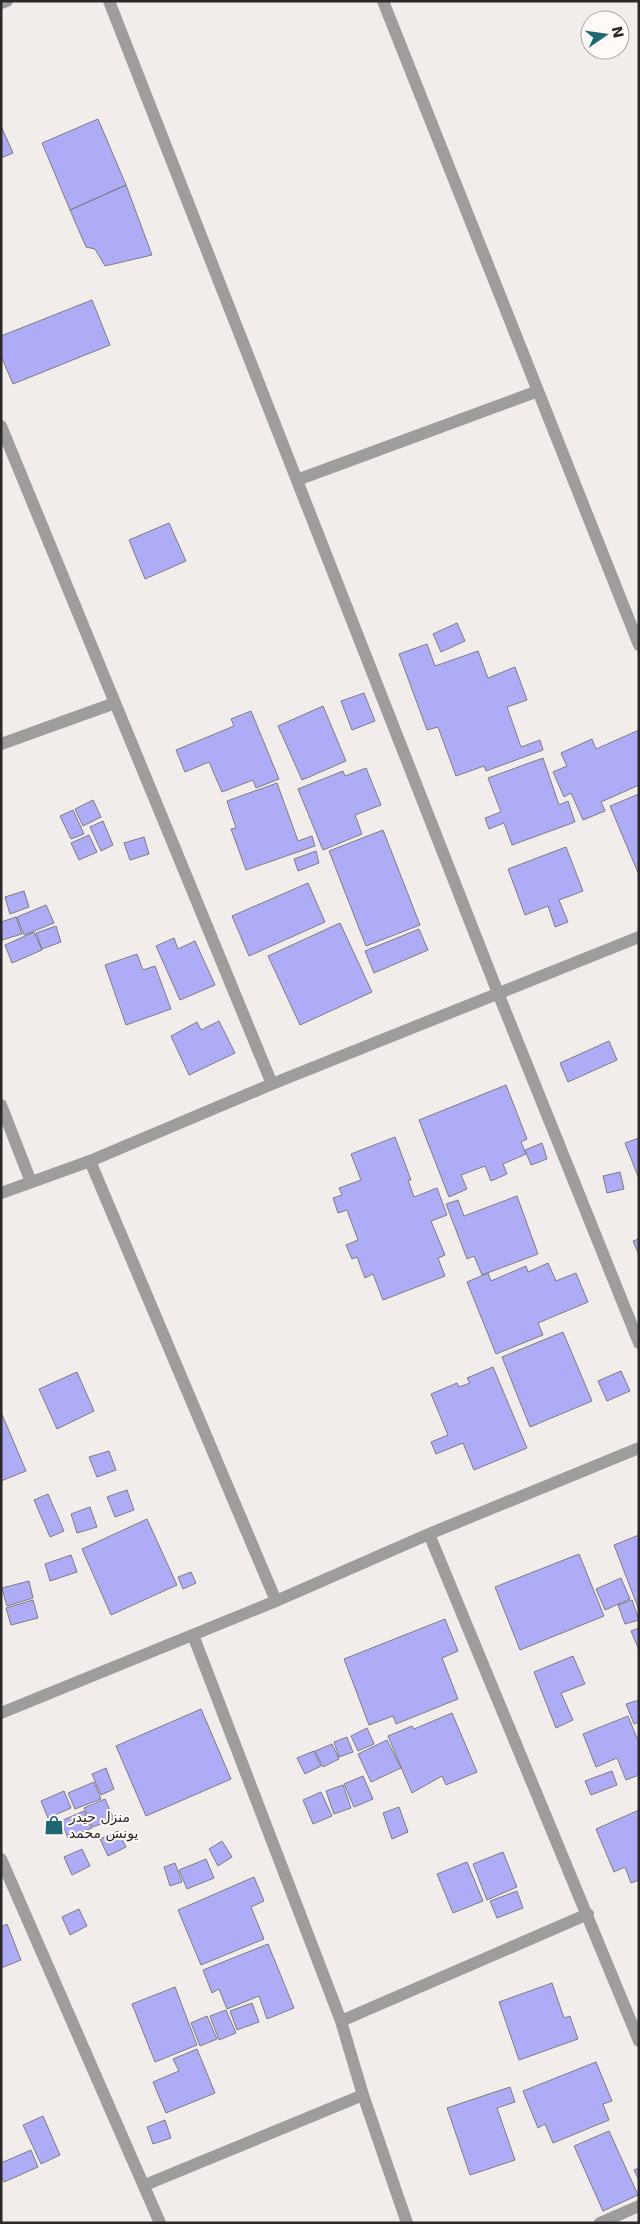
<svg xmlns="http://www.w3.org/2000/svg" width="640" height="2224" font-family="'DejaVu Sans',Cairo,sans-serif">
  <rect width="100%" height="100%" fill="#f2edea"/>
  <path fill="#afacf7" stroke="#7d7d82" d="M98,119L126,185L70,210L42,143Z
    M1,126L13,153L1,158Z
    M126,185L152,255L105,266L95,249L86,247L70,210Z
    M92,300L110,345L13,384L1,356V336Z
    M169,523L186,561L145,579L129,540Z
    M457,623L465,641L441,652L433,634Z
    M427,644L435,666L478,651L488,678L515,667L527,700L507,707L521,747L540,740L543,750L486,771L484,766L456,776L438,727L427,730L399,654Z
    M364,693L375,721L352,730L341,701Z
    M323,706L346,761L302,780L278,726Z
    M251,711L279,779L256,788L253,780L222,792L209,762L185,772L176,750L234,726L231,719Z
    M639,730V785L601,802L605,811L583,820L571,793L564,797L553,772L567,766L561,753L592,739L596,749Z
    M543,758L559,805L568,801L575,822L512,845L504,823L489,829L485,818L501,812L488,778Z
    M366,768L381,805L355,815L362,834L323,850L298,789L343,771L345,776Z
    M277,783L298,841L312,836L315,846L246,870L231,829L236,828L227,801Z
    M639,794V875L610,806Z
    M93,800L101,817L83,826L75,809Z
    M73,810L84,834L71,839L60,816Z
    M103,821L113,845L101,851L90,827Z
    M383,830L420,925L366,946L329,851Z
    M89,835L97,852L79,860L71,843Z
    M144,837L149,854L130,860L124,843Z
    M566,847L583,891L559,900L568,922L555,927L548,906L525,915L508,869Z
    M316,851L319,863L298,871L294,859Z
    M308,883L325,922L249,956L232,916Z
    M24,891L29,907L10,914L5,897Z
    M46,905L54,923L24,935L17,917Z
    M16,917L22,934L2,940L1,922Z
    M340,923L372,992L300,1025L268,956Z
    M56,926L61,942L42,949L36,933Z
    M419,929L428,950L374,973L365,951Z
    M34,932L42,950L12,963L5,945Z
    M174,938L178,949L195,941L215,985L180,1000L156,946Z
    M137,954L143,970L155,966L171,1009L126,1025L105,965Z
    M219,1021L235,1053L189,1075L171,1036L197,1022L201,1030Z
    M609,1041L617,1060L568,1082L560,1063Z
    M506,1085L527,1139L521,1142L526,1154L503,1164L507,1174L491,1181L485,1166L461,1175L467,1189L449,1197L419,1120Z
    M395,1137L411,1180H408L414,1197L437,1188L447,1215L431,1221L445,1255L438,1258L445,1276L383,1300L373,1274L365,1278L357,1257L352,1259L346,1245L358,1240L347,1210L338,1213L333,1198L342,1195L339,1188L361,1180L351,1154Z
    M639,1138V1179L625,1143Z
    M542,1143L547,1159L531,1165L525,1150Z
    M620,1172L624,1189L607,1193L603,1176Z
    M517,1196L538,1254L482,1275L474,1256L467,1259L446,1204L458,1200L464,1216Z
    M639,1239V1255L633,1241Z
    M548,1263L556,1281L576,1273L588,1302L538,1323L543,1335L496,1354L467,1282L488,1273L491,1281L526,1266L528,1272Z
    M563,1332L592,1401L530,1427L502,1357Z
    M493,1367L527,1448L474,1470L463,1443L436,1454L431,1442L448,1435L431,1394L457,1383L459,1387L470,1383L467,1378Z
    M621,1371L630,1391L607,1401L598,1381Z
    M77,1372L94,1411L57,1429L39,1389Z
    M1,1412L26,1471L1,1481Z
    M109,1451L116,1470L97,1477L89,1457Z
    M127,1490L134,1510L115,1517L107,1497Z
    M48,1494L64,1531L50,1537L34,1500Z
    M90,1507L97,1527L77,1533L71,1514Z
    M147,1519L177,1585L111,1615L82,1549Z
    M639,1535V1610L614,1545Z
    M579,1554L604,1616L520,1650L495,1587Z
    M71,1555L77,1572L50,1581L45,1564Z
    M191,1572L196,1583L183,1589L178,1577Z
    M621,1578L630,1599L605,1610L596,1589Z
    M29,1581L33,1598L7,1606L2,1588Z
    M33,1600L38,1618L11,1625L6,1608Z
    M632,1600L639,1620L625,1624L618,1605Z
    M445,1619L458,1651L442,1658L458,1699L396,1724L393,1716L369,1725L344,1659Z
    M639,1628V1650L631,1631Z
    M573,1656L585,1684L561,1693L573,1720L556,1728L534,1672Z
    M639,1700V1722L634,1724L626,1704Z
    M201,1709L231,1779L146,1816L116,1746Z
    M452,1713L477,1772L446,1785L442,1776L412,1793L388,1736L412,1726L414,1729Z
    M628,1716L639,1743V1775L626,1780L617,1758L596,1767L583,1734Z
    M367,1728L374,1744L358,1751L351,1736Z
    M347,1737L353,1752L339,1757L334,1742Z
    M387,1740L401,1768L371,1782L358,1754Z
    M332,1744L339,1759L323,1767L315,1751Z
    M314,1751L321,1766L305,1774L297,1758Z
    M106,1768L114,1789L101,1795L92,1774Z
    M612,1771L617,1785L591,1795L585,1781Z
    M363,1776L373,1799L354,1807L344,1784Z
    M94,1782L101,1799L75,1809L68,1793Z
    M343,1785L351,1808L334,1814L326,1791Z
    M64,1791L71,1808L48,1818L41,1801Z
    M321,1792L332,1816L313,1824L303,1800Z
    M105,1799L114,1819L93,1827L84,1808Z
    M399,1807L408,1832L392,1839L383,1813Z
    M639,1810V1880L631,1883L625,1867L614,1872L596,1829Z
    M84,1811L92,1828L68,1838L61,1821Z
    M118,1831L126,1847L108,1856L100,1839Z
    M222,1841L232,1857L218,1866L209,1849Z
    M82,1849L90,1866L72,1875L64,1857Z
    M503,1852L517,1887L487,1900L473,1864Z
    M206,1859L214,1878L187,1889L179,1870Z
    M467,1862L483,1901L453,1913L437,1874Z
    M175,1863L182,1882L170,1886L164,1867Z
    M254,1877L264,1901L251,1907L264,1939L201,1965L178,1910Z
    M517,1891L523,1908L497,1918L490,1901Z
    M79,1909L87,1926L70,1935L62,1917Z
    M7,1924L21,1960L1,1968V1927Z
    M268,1944L294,2008L267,2019L259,1996L227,2009L219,1989L212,1993L203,1970Z
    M552,1983L564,2018L570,2016L578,2039L519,2060L499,2002Z
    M175,1987L197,2045L155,2062L132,2004Z
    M252,2003L259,2022L237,2030L230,2011Z
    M226,2010L236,2033L219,2040L210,2016Z
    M207,2016L217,2039L200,2046L191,2023Z
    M197,2049L215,2093L166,2113L153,2082L179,2071L173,2059Z
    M596,2062L612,2101L603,2104L609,2120L553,2143L545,2124L538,2128L523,2091Z
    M510,2087L515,2102L497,2108L515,2160L470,2175L447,2108Z
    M43,2116L60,2155L41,2164L23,2125Z
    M165,2120L171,2138L153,2144L147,2127Z
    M609,2131L638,2195L603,2211L574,2146Z
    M31,2150L38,2167L4,2182L1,2176V2163Z
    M639,2168V2180L634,2170Z"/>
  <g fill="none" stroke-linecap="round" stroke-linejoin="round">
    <path stroke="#9f9d9c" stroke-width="12" d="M109,1L498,993L639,1343
      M383,1L639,645
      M1,3L7,1
      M1,426L272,1084
      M297,480L538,391
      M1,744L115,703
      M1,1105L31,1182
      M90,1161L276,1601
      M1,1193L90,1161L272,1084L639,937
      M429,1534L639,2041
      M193,1635L341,2021L363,2095L407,2223
      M1,1713L276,1601L429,1534L639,1448
      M1,1859L160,2223
      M341,2021L588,1914
      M145,2185L363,2095
      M600,2223L639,2206"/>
  </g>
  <defs>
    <symbol id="shop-bare" viewBox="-9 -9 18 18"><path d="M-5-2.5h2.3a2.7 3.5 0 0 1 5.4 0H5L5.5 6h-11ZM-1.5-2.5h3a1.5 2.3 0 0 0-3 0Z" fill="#1e6873" stroke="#fffaf8" stroke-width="2.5" paint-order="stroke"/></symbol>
  </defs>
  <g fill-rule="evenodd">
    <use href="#shop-bare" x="40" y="1811" width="28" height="28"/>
  </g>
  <g text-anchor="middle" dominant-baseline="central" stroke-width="4" stroke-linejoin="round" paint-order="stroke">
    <g font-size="14" fill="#2b2928" stroke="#fffaf8" text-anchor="start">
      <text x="69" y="1817">منزل حيدر<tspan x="69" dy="16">يونس محمد</tspan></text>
    </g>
  </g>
  <rect width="640" height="2224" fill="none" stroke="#2b2928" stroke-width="5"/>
  <g transform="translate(605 35) rotate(77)"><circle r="24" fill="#fffaf8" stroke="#aaa6a5"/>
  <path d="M0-4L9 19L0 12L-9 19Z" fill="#1e6873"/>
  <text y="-8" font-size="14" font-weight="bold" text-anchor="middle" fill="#2b2928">N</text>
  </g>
</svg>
